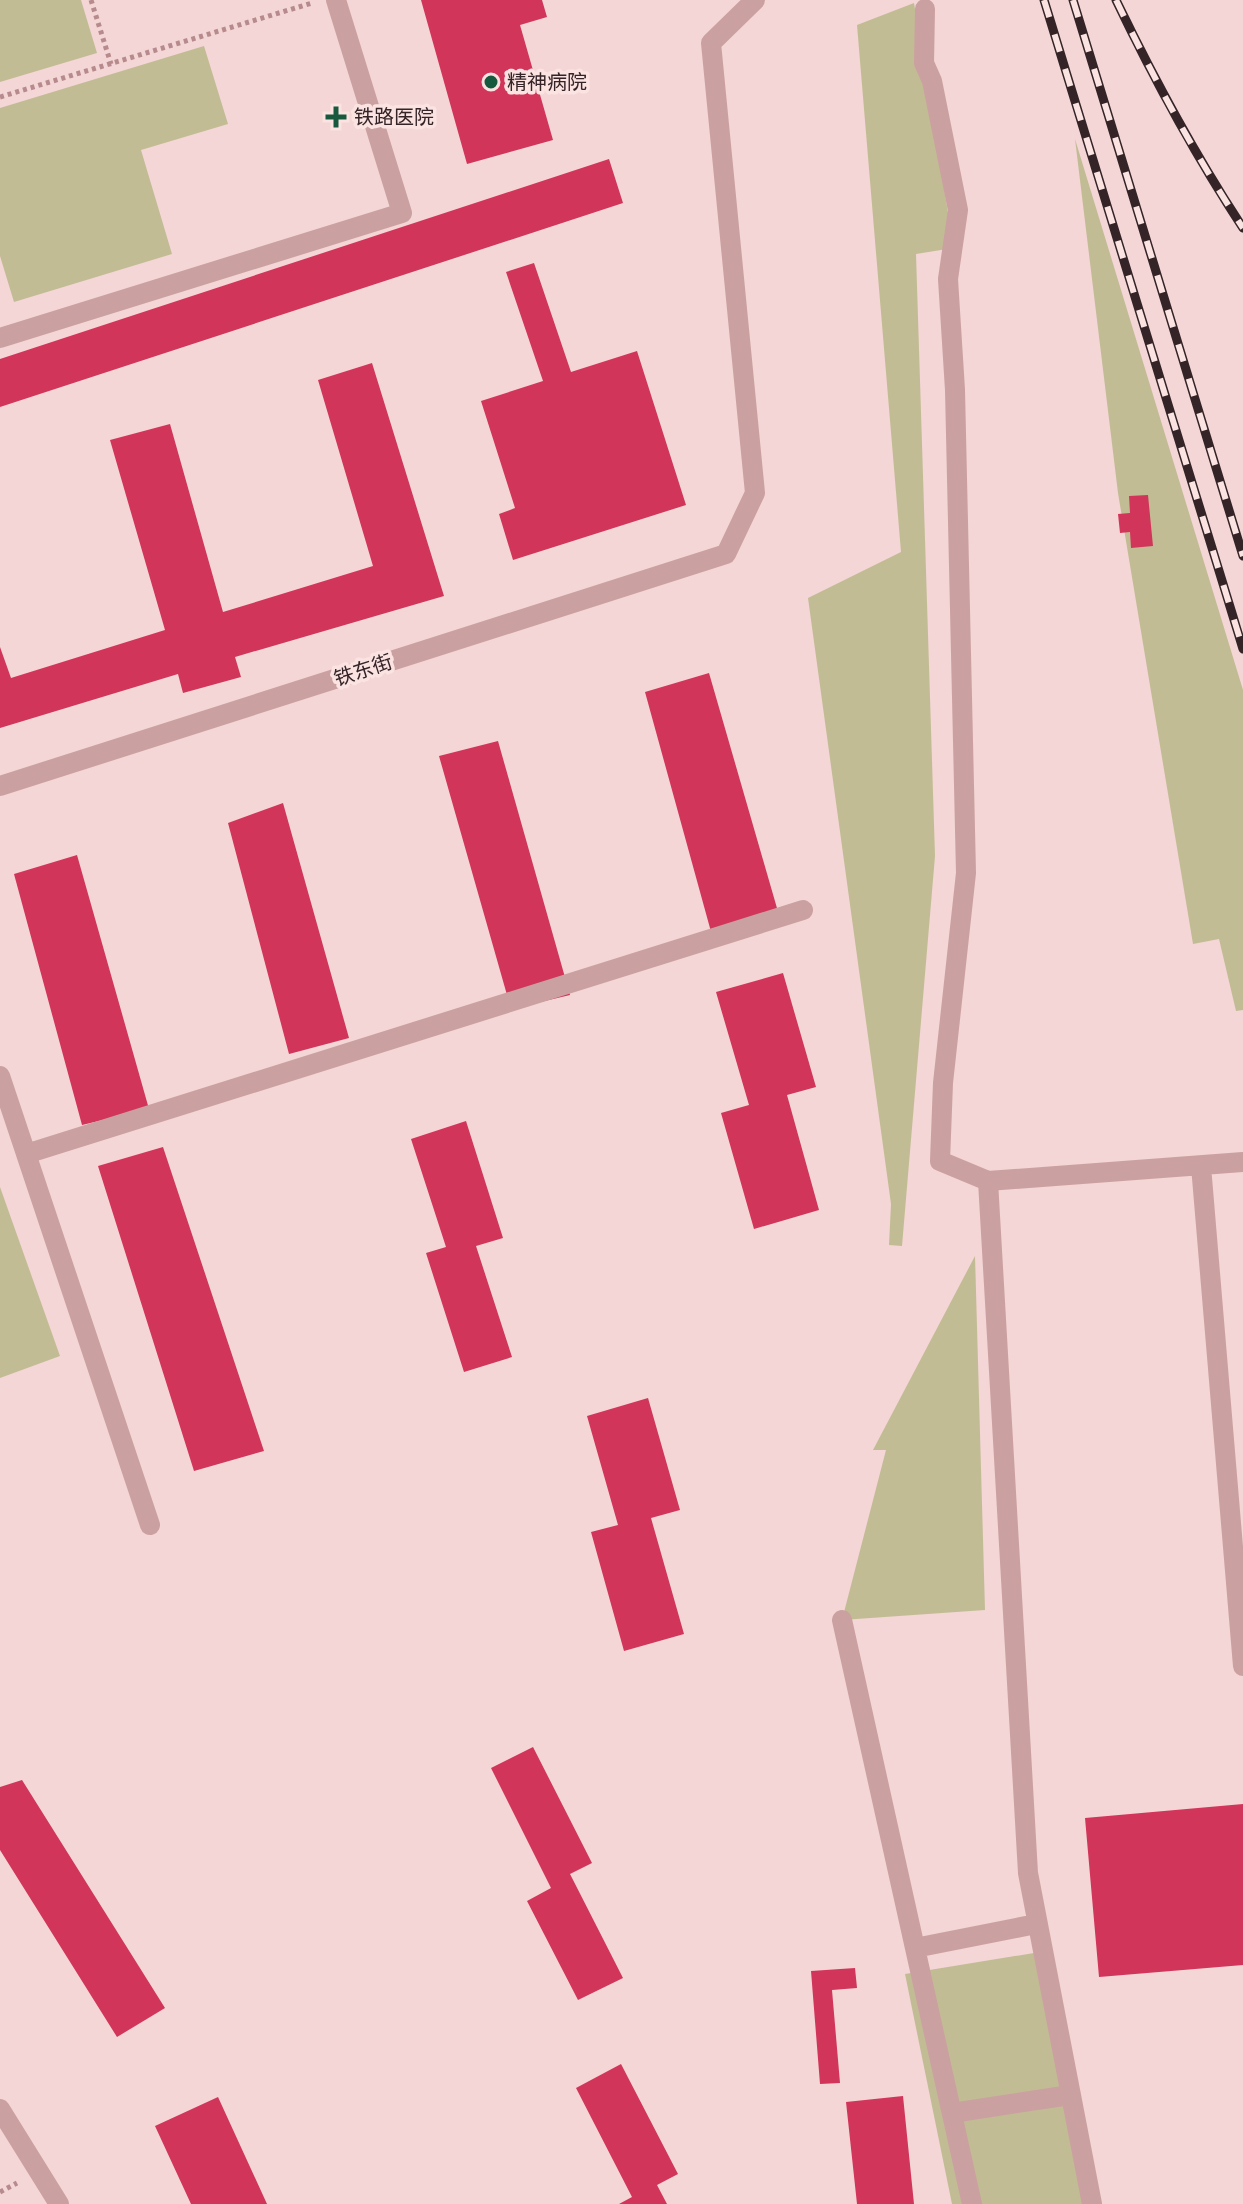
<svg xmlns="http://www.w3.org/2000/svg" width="1243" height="2204" font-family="Figtree,'Noto Sans SC',sans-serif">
  <rect width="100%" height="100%" fill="#f3d6d5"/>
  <path fill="#c2bc94" d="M0,0H81L97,53L0,82Z
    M914,3L951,231L947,249L916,254L935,856L902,1246L889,1245L891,1204L808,598L901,552L857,25Z
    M204,46L228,124L141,150L172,254L14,302L0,256V108Z
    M1075,139L1243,690V1010L1236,1011L1219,939L1193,944L1118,493Z
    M0,1187L60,1356L0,1378Z
    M975,1256L985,1610L842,1620L886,1450H873Z
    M1034,1953L1084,2204H952L905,1974Z"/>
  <path fill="#d1355a" d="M421,0H542L547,17L520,25L553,140L467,164Z
    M609,159L623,203L0,407V359Z
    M534,263L571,372L637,351L686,505L513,560L499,514L515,508L481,401L543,381L506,272Z
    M372,363L444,596L235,657L241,677L183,693L178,674L0,728V647L11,678L165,630L110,440L170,424L223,612L373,566L318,380Z
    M1148,495L1153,546L1131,548L1130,532L1120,533L1118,514L1130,513L1129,496Z
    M709,673L781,922L713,939L645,692Z
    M498,741L570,995L511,1009L439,756Z
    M283,803L349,1038L289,1054L228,823Z
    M77,855L149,1109L82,1125L14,874Z
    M783,973L816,1087L787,1095L819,1210L754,1229L721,1113L749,1105L716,992Z
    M466,1121L503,1238L476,1246L512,1357L464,1372L426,1253L446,1247L411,1139Z
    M163,1147L264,1451L194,1471L98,1166Z
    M648,1398L680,1510L651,1518L684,1634L624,1651L591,1532L618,1525L587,1416Z
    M533,1747L592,1863L570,1874L623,1978L578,2000L527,1901L551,1888L491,1768Z
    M22,1780L165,2008L117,2037L0,1850V1787Z
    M1243,1804V1965L1099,1977L1085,1818Z
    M855,1968L857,1988L832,1990L840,2083L820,2084L811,1971Z
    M621,2064L678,2174L657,2185L667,2204H619L632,2197L576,2088Z
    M903,2096L914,2204H857L846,2102Z
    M218,2097L267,2204H191L155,2126Z"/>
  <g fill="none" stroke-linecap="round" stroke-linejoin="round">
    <path stroke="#b78b8d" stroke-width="5" stroke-dasharray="4 4" stroke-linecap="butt" d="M91,0L111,64
      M0,97L312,3
      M0,2192L17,2183"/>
    <path stroke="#cba0a1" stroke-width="20" d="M925,9L924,63L932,81L958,210L948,279L955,390L966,873L943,1083L940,1161L988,1181L1028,1873L1092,2204
      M0,338L402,213L336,0
      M0,786L726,554L755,493L711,43L755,0
      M0,1076L150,1525
      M26,1154L803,910
      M1201,1166L1243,1666
      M988,1181L1243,1162
      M842,1620L915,1948
      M0,2109L59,2204
      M952,2113L1070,2095
      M972,2204L915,1948L1036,1924"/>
    <defs>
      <path id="rail" d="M1044,0L1243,649
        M1073,0L1243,556
        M1116,0C1154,79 1195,155 1243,228"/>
    </defs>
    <use href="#rail" stroke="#352427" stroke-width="9"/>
    <use href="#rail" stroke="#fae3e1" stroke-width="6" stroke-dasharray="18" stroke-linecap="butt"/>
  </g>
  <g fill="#17593e" stroke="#fae3e1" stroke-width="3">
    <circle cx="491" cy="82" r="8"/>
    <path d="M332 105h8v8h8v8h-8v8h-8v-8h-8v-8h8z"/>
  </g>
  <g text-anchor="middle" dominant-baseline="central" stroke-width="7" stroke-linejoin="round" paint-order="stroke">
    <g font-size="20" fill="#352427" stroke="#fae3e1" text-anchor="start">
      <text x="507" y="82">精神病院</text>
      <text x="354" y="117">铁路医院</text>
    </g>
    <g font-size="20" fill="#352427" stroke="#fae3e1">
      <text transform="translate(363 670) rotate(-18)">铁东街</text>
    </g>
  </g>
</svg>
